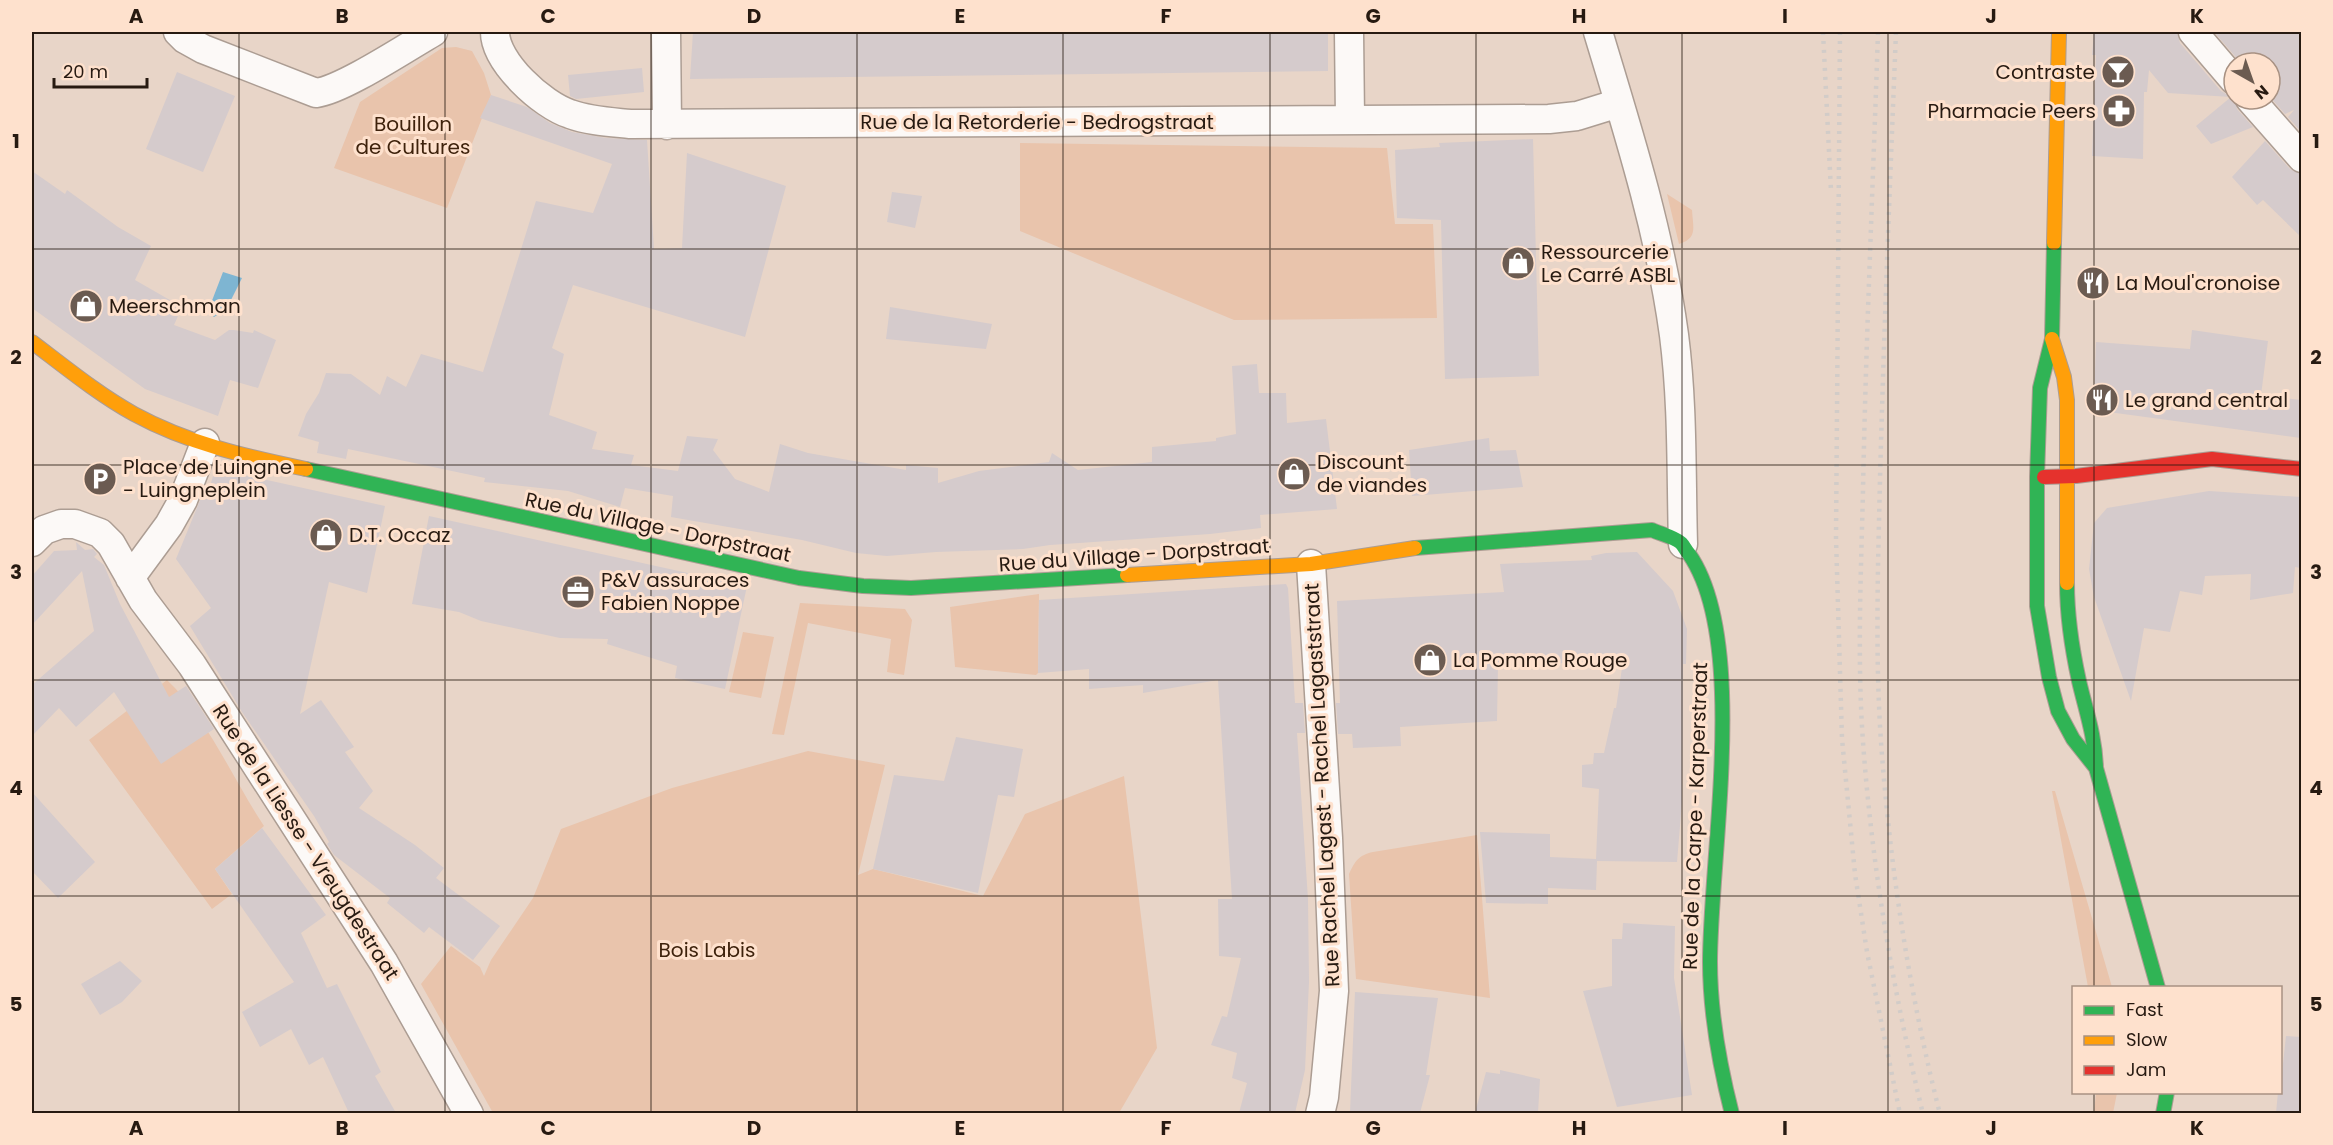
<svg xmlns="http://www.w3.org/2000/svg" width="2333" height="1145" font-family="Poppins,sans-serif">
  <rect width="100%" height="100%" fill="#e8d5c8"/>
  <path fill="#e9c4ac" d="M456,47L472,51L484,73L491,95L447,208L334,168L360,102L442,48Z
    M1020,143L1387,148L1395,224H1433L1437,318L1234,320L1020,231Z
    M1667,194L1692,210C1693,228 1698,238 1679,244Z
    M1039,594L1038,673L1036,675L955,667L950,607Z
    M800,603L905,609L912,620L904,675L887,672L891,639L808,623L784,735L772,734Z
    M743,632L774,637L761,698L729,692Z
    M167,680C206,716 234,781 264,826L215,869L232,894L212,909L89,740Z
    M808,751L885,765L858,875L873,869L983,896L1025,814L1124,776L1157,1048L1119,1113H493L421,984L451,946L480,967L484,976L491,960L533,898L561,829L672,788Z
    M2052,791H2055L2112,987H2088Z
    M1477,835L1490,998L1356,979L1349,874C1355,861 1359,855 1373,852Z
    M2096,1093H2117L2113,1113H2094Z"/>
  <path fill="#7eb5d2" d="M223,272L242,278L223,316L219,314L214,317L208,311Z"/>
  <path fill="#d5cbcc" d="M693,32H1328V71L690,79Z
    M2094,32H2177L2180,43L2221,91L2228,95L2234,96L2237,109L2253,127L2211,144L2196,126L2231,97L2168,93L2149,70L2147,92H2144L2143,159L2092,156L2096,55H2092Z
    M2214,32H2301V132L2288,117L2294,110L2285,114L2270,97V63H2241Z
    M642,68L644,92L576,99L570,96L568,75Z
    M177,72L235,96L203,172L146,149Z
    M491,95L527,107L550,123L572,132L606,138L647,140L654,249L682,248L687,153L786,186L745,337L573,285L552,348L564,354L549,415L597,432L592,449L634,455L631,465L678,471L687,436L718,439L713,450L735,479L769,492L780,444L808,453L906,470V465L938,468V483L979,471L1049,462L1052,453L1078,470L1152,462V447L1216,441V438L1236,434L1232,366L1257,364L1259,393H1286L1287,423L1326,419L1337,509L1260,515L1261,528L1210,534L1050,545L1023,549L936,552L887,556L856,553L802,540L671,517L673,496L625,488L620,507L568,491L484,482L485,478L348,449L346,459L317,453L319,442L298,436L306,414L319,393L326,373L351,374L380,395L387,376L406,387L421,354L483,372L536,201L593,213L612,164L480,118Z
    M1533,139L1539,376L1445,379L1441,220L1397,218L1395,150L1440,147L1439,143Z
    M2265,141L2290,169L2301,174V237L2263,200L2257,205L2232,177Z
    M32,171L65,194L67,190L118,227L151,246L135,280L182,307L174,325L215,340L229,330H234L253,333L254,330L276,340L258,388L230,380L218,416L145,389L32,308Z
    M892,192L922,196L915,228L887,222Z
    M890,307L992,324L986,349L886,339Z
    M2192,330L2268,341L2261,395L2301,400V438L2101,411L2094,402L2096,342L2190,349Z
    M1489,438L1490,451L1516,450L1523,487L1412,496L1409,450Z
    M216,466L267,480L385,506L367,593L329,582L300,714L321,700L354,747L345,752L373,791L359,808L415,845L444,868L436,878L500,926L473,960L429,927L424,933L387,903L390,898L334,855L327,844L329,842L314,816L242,712L190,626L211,608L176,559L203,493H208Z
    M2209,491L2301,497V568L2295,567L2293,593L2250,600L2251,574L2205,576L2202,595L2180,591L2170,632L2144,628L2131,701L2094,597L2089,569L2094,523L2107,508Z
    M429,516L747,586L725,689L675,678L677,666L607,644L608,639L560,638L481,621L459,612L412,604Z
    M76,542L85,550L93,549L97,554L94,557L104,565L120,604L169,697L186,686L214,729L161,764L114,692L76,727L59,708L32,736V685L94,631L82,571L32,625V576L54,551L77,550Z
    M1637,552L1673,591L1687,629L1686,664H1683L1682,802L1677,862L1597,861L1596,890L1548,888V904L1486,903L1480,832L1550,834V857L1596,859L1599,789L1582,787V765L1593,764L1594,753H1604L1614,708H1616L1624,655L1532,667L1498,665L1497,721L1400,727L1401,746L1353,748L1352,734H1338L1336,703H1340L1337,601L1504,592L1500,564L1592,560L1591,556L1606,553Z
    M1286,584L1288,588L1295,703H1303L1305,733H1297L1308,899L1309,982L1305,1070L1295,1113H1239L1247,1083L1232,1078L1237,1053L1211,1045L1222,1016L1227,1017L1241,958L1219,956L1218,899H1232L1218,680L1143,693V685L1089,689V669L1038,673L1039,600Z
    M956,737L1023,749L1014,797L998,795L978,893L873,869L894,775L944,781Z
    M32,792L95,862L58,898L32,871Z
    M262,828L326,915L301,933L327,988L337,984L381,1072L375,1076L396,1113H349L323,1057L309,1065L291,1029L260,1047L242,1012L294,982L215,869Z
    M1623,923L1675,926L1674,978L1692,1095L1617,1107L1583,991L1612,986V939H1622Z
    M120,961L142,981L122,1002L100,1015L81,984Z
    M1355,992L1438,998L1426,1075H1430L1420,1113H1350Z
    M2286,1036L2301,1037V1113H2276L2278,1092H2280Z
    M1500,1070L1540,1079L1538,1113H1475L1486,1072L1500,1074Z"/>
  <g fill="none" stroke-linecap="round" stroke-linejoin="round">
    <defs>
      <path id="street" d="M178,32L185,39L203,49L316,93C342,90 407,47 433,32
        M495,32C495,62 542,105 570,114C589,121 610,122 630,124L1549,119L1577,116L1619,103
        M666,32L667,125
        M1349,32L1350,119
        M1598,32C1628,131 1660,232 1674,335C1683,405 1681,474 1683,544
        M2193,32L2234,80
        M2250,99L2302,158
        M32,542L44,530L61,524H75L100,533L111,544L143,600L192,665L384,963L469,1114
        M1311,564L1328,838L1334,991L1324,1097L1320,1114
        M130,578L169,525L183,500L205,443"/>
      <path id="fast" d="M2054,243L2052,339L2040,388L2037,477V606L2049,677L2058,711L2073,739L2096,768
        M306,469L799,578L863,586L911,588L1127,575
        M1415,548L1652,530C1661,534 1674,537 1681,543C1684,546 1686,551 1689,554C1749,640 1710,856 1710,962C1710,1014 1719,1063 1732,1114
        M2067,583C2067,615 2072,649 2079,681C2086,711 2095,736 2096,768L2158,988
        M2163,1114L2167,1092"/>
      <path id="slow" d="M2054,243L2059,32
        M2052,339L2064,377L2067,400V583
        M32,342C65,367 98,394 134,414C187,443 247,457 306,469
        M1127,575L1311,564L1415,548"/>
      <path id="jam" d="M2044,477L2076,476L2212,459L2302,469"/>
    </defs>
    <use href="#street" stroke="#ac9d93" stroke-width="31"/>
    <use href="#fast" stroke="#ac9d93" stroke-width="16"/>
    <use href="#slow" stroke="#ac9d93" stroke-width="16"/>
    <use href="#jam" stroke="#ac9d93" stroke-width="16"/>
    <use href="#street" stroke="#fcf9f7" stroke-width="28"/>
    <use href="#fast" stroke="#30b455" stroke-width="14"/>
    <use href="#slow" stroke="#ff9f0a" stroke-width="14"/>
    <use href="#jam" stroke="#e5322d" stroke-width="14"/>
    <path stroke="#d2ccc8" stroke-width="4.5" stroke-dasharray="3 6" stroke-linecap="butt" d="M1823,32L1831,191
      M1840,32L1836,538L1842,739L1855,874L1867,952L1900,1114
      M1878,32C1873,184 1866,337 1863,490C1861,574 1857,658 1863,742C1872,867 1893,991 1923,1114
      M1896,32C1890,181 1884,330 1880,479C1878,567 1875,654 1881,742C1890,867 1909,992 1940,1114"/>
  </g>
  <path fill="none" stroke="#271a11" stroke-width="1.5" stroke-opacity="0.55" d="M239,32V1114M445,32V1114M651,32V1114M857,32V1114M1063,32V1114M1270,32V1114M1476,32V1114M1682,32V1114M1888,32V1114M2094,32V988M32,249H2302M32,465H2302M32,680H2302M32,896H2302M2094,1092V1114"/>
  <defs>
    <symbol id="bar-disc" viewBox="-11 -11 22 22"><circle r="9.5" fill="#6b5b51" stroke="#fee1cd"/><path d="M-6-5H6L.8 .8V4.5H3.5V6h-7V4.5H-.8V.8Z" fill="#fff"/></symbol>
    <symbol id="pharmacy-disc" viewBox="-11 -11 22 22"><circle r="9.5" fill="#6b5b51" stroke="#fee1cd"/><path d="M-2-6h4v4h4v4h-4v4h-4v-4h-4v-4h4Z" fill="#fff"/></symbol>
    <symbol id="shop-disc" viewBox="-11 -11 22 22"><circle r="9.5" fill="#6b5b51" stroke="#fee1cd"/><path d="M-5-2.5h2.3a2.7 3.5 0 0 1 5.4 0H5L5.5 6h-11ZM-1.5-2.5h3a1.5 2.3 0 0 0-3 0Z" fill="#fff"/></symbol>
    <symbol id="restaurant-disc" viewBox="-11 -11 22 22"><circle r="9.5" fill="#6b5b51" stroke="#fee1cd"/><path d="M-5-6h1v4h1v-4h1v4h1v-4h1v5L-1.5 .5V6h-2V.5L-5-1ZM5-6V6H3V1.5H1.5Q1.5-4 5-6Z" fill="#fff"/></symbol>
    <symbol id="parking-disc" viewBox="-11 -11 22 22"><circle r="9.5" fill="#6b5b51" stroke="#fee1cd"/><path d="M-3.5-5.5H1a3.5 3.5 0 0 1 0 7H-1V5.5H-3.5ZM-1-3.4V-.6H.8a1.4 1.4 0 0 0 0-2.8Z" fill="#fff"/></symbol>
    <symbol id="office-disc" viewBox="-11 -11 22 22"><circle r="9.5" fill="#6b5b51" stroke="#fee1cd"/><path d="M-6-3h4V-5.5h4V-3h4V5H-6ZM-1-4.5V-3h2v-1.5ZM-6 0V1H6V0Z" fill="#fff"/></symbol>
  </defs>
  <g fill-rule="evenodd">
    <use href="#bar-disc" x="2099" y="53" width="38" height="38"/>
    <use href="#pharmacy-disc" x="2100" y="92" width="38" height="38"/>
    <use href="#shop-disc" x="1499" y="244" width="38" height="38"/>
    <use href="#restaurant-disc" x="2074" y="264" width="38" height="38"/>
    <use href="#shop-disc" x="67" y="287" width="38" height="38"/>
    <use href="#restaurant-disc" x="2083" y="381" width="38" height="38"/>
    <use href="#shop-disc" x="1275" y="455" width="38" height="38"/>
    <use href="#parking-disc" x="81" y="460" width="38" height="38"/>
    <use href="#shop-disc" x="307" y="516" width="38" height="38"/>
    <use href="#office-disc" x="559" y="573" width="38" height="38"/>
    <use href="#shop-disc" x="1411" y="641" width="38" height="38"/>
  </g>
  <g text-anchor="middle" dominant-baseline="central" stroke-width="6" stroke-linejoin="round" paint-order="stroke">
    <g font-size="20" fill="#271a11" stroke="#fee1cd" text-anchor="start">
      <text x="2095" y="72" text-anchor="end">Contraste</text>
      <text x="2096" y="111" text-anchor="end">Pharmacie Peers</text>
      <text x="1541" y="252">Ressourcerie<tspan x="1541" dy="23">Le Carré ASBL</tspan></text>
      <text x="2116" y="283">La Moul'cronoise</text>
      <text x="109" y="306">Meerschman</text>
      <text x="2125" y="400">Le grand central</text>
      <text x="1317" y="462">Discount<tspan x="1317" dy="23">de viandes</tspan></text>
      <text x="123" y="467">Place de Luingne<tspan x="123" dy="23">- Luingneplein</tspan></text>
      <text x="349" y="535">D.T. Occaz</text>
      <text x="601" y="580">P&amp;V assuraces<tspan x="601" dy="23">Fabien Noppe</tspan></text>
      <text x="1453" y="660">La Pomme Rouge</text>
    </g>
    <g font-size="20" fill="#271a11" stroke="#fee1cd">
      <text x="1037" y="122">Rue de la Retorderie - Bedrogstraat</text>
      <text transform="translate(658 527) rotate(12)">Rue du Village - Dorpstraat</text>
      <text transform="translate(1134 555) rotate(-4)">Rue du Village - Dorpstraat</text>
      <text transform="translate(1322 785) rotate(-93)">Rue Rachel Lagast - Rachel Lagaststraat</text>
      <text transform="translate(1695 816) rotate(-88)">Rue de la Carpe - Karperstraat</text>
      <text transform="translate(306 842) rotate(57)">Rue de la Liesse - Vreugdestraat</text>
    </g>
    <g font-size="20" fill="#3e220c" stroke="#fee1cd">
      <text x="413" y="124">Bouillon<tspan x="413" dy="23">de Cultures</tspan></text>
      <text x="707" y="950">Bois Labis</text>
    </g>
  </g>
  <rect width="2333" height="1145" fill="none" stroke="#fee1cd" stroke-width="66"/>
  <rect x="2072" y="986" width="210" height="108" fill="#fee1cd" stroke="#a89182" stroke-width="1.5"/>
  <rect x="2084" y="1006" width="30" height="9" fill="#30b455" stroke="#a89182" stroke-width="1.5"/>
  <text x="2126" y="1016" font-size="18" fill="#271a11">Fast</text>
  <rect x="2084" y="1036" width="30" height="9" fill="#ff9f0a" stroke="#a89182" stroke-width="1.5"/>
  <text x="2126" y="1046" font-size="18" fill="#271a11">Slow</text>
  <rect x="2084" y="1066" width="30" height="9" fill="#e5322d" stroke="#a89182" stroke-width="1.5"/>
  <text x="2126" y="1076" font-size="18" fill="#271a11">Jam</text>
  <g transform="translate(2252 81) rotate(140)"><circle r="28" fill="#fee1cd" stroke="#a89182" stroke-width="1.5"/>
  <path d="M0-4.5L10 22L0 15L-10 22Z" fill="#6b5b51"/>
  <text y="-9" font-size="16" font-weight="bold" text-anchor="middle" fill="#271a11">N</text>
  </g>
  <path d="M54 78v9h93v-9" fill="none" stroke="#271a11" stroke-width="3"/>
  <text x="63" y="78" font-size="18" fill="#271a11" stroke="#fee1cd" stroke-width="4.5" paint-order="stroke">20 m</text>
  <rect x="33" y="33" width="2267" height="1079" fill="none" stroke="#271a11" stroke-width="2"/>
  <g font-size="20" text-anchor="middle" font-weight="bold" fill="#271a11">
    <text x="136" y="23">A</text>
    <text x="342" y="23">B</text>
    <text x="548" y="23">C</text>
    <text x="754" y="23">D</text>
    <text x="960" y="23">E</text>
    <text x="1166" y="23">F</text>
    <text x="1373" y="23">G</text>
    <text x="1579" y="23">H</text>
    <text x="1785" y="23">I</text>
    <text x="1991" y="23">J</text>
    <text x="2197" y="23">K</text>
    <text x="16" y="148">1</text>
    <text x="2316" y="148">1</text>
    <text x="16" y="364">2</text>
    <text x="2316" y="364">2</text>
    <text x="16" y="579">3</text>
    <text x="2316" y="579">3</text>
    <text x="16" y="795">4</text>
    <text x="2316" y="795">4</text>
    <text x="16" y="1011">5</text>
    <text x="2316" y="1011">5</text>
    <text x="136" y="1135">A</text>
    <text x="342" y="1135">B</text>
    <text x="548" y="1135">C</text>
    <text x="754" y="1135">D</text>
    <text x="960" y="1135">E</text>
    <text x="1166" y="1135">F</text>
    <text x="1373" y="1135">G</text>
    <text x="1579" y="1135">H</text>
    <text x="1785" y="1135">I</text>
    <text x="1991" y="1135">J</text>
    <text x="2197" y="1135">K</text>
  </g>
</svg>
